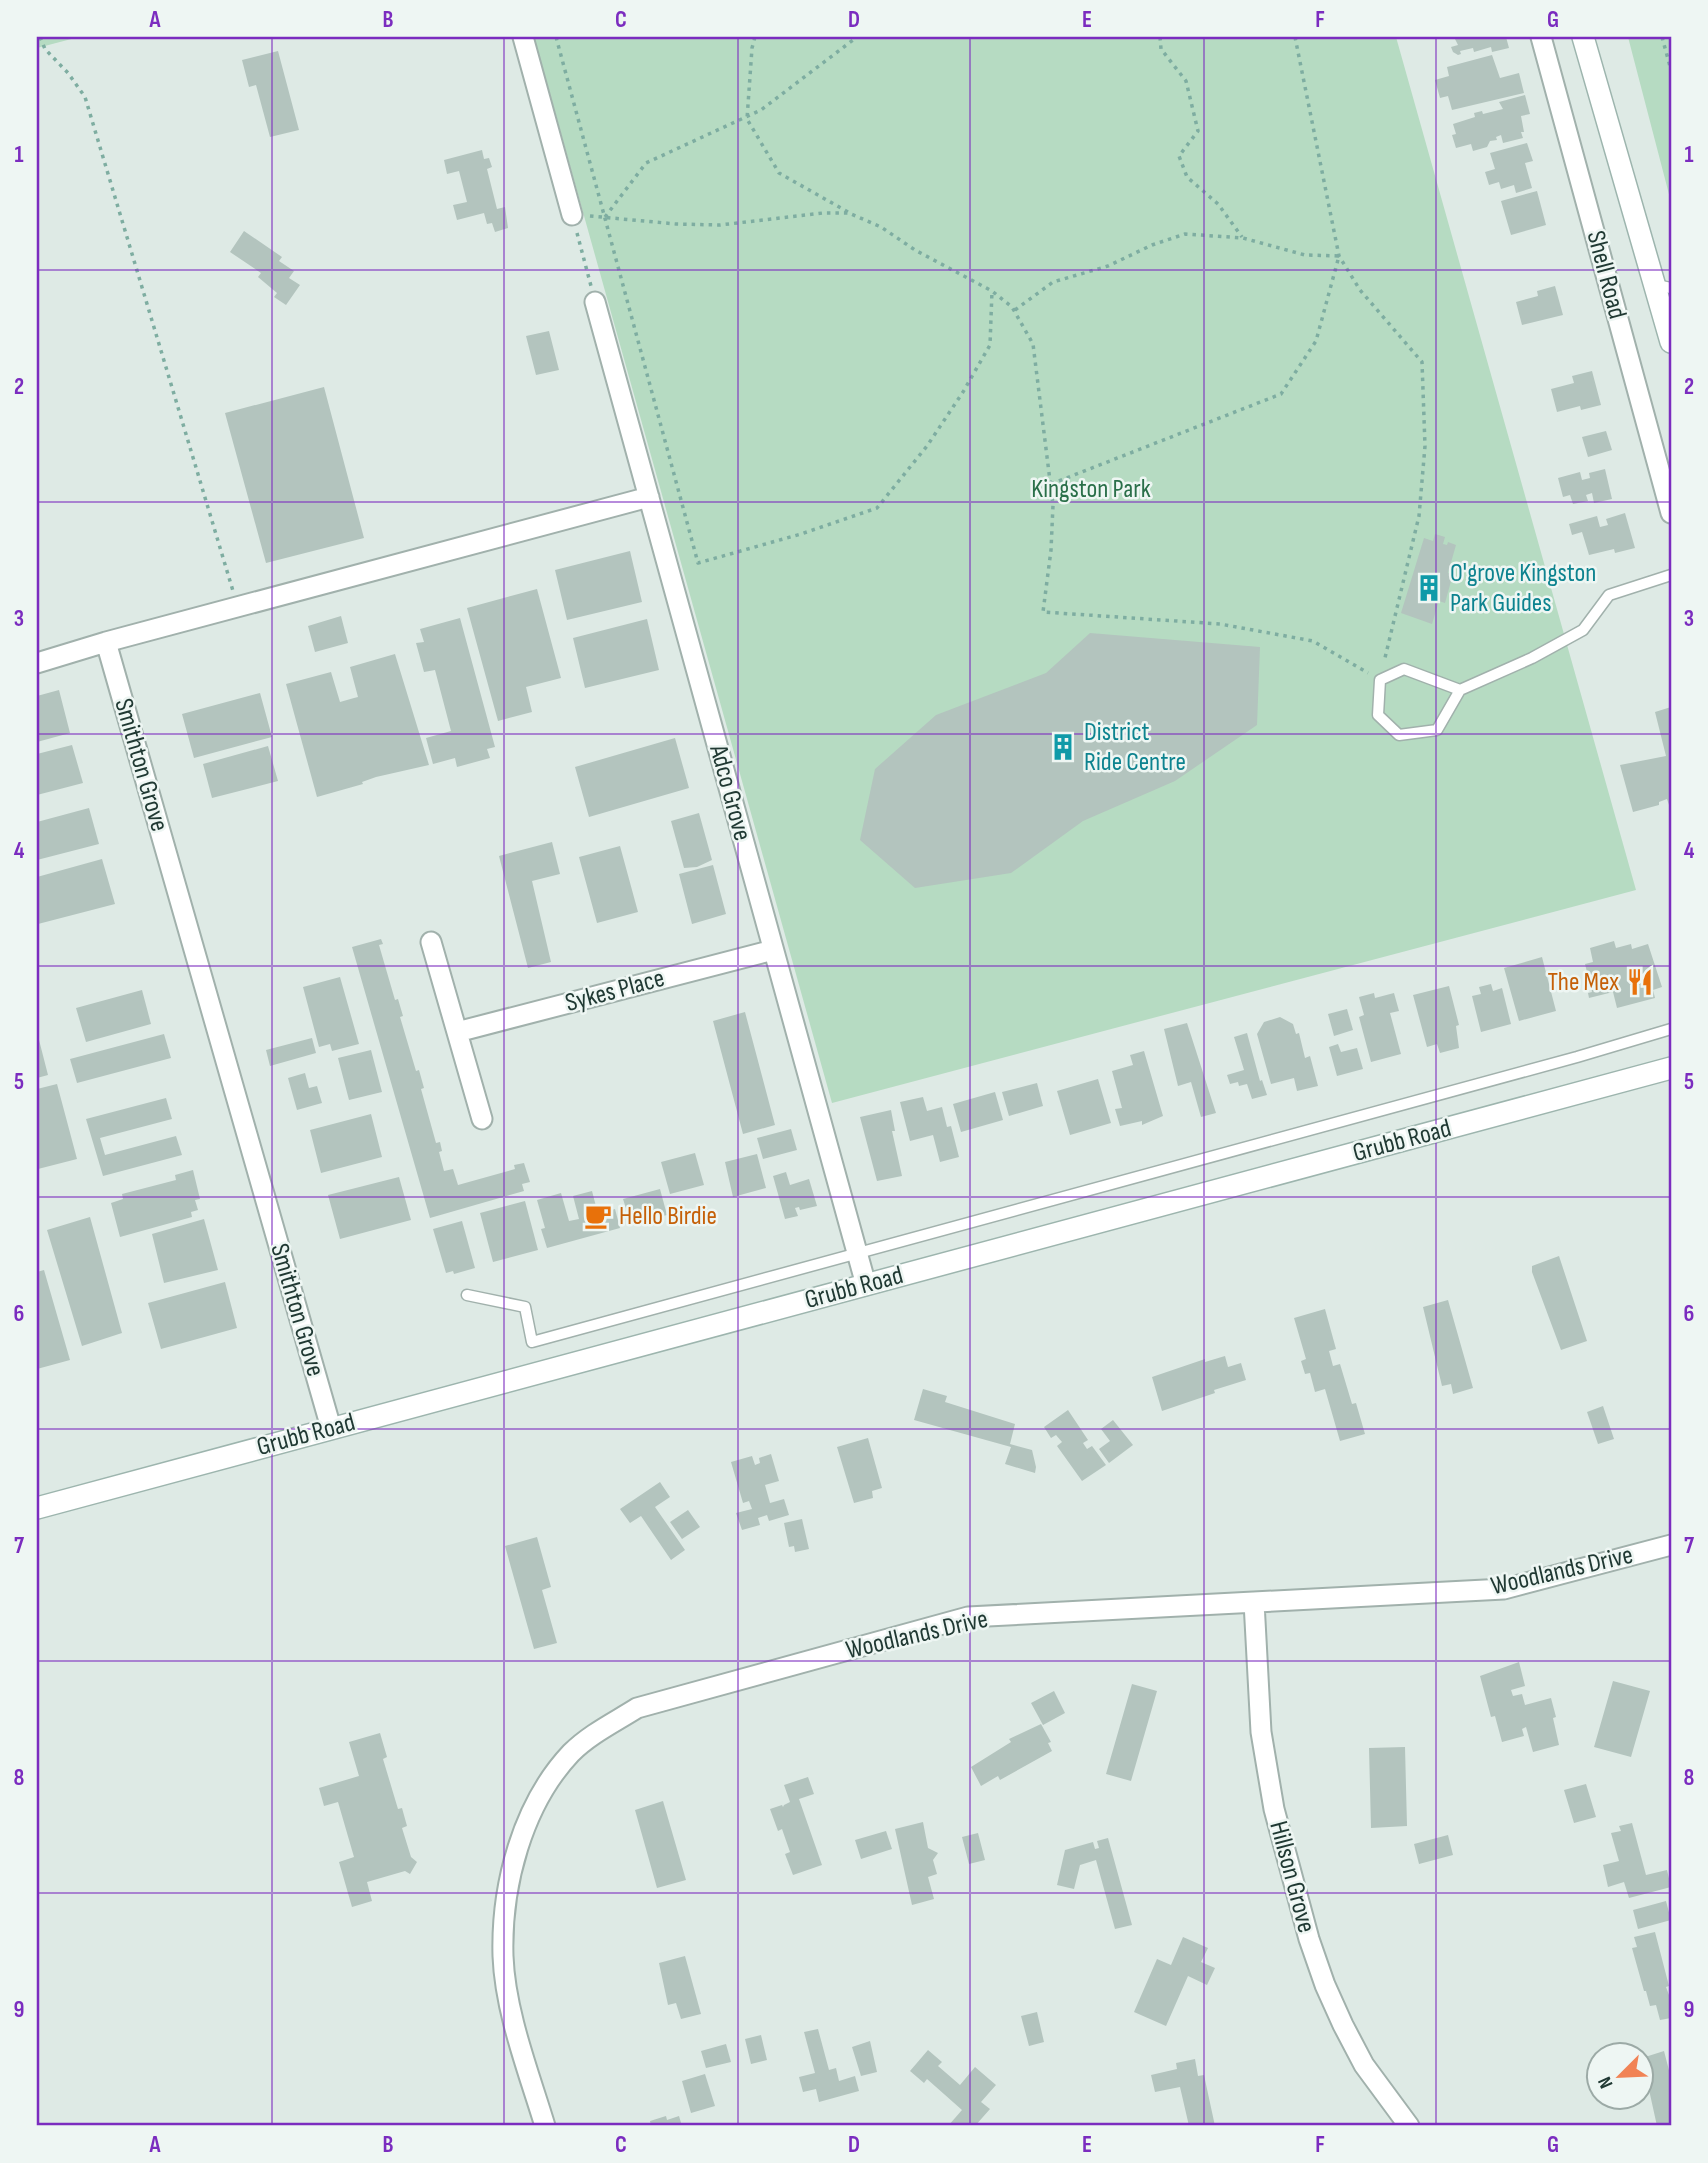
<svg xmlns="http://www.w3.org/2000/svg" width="1708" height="2163" font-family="'Sofia Sans Condensed',sans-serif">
  <rect width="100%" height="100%" fill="#deeae5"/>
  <path fill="#b6dbc2" d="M37,37H79L37,48Z
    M534,37H1396L1636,890L832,1103Z
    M1628,37H1671V202Z"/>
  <path fill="#b3c4be" d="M1454,37H1506L1509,48L1492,52L1491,47L1474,52L1473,48L1460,51L1461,54L1458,55L1453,52L1451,47L1458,45Z
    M278,51L299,130L270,137L256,85L249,87L242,60Z
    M1492,55L1500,78L1519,73L1524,93L1452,110L1448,96L1440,98L1435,80L1449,76L1447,67Z
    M1525,95L1530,114L1521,116L1524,132H1521L1523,138L1503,143L1501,135L1496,137L1497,140L1490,141L1487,147L1473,151L1471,144L1456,148L1452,135L1456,134L1453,124L1475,117L1474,113L1482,111L1483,114L1503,109L1499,102Z
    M1527,143L1533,161L1525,163L1532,188L1516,193L1514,185L1501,189L1499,182L1489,185L1485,172L1495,169L1490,153Z
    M482,150L484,159L489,158L492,167L487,169L497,209L505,207L508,228L495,232L492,223L487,224L484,213L457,220L453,205L467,202L459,171L447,174L444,160Z
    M1537,191L1546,225L1511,235L1501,201Z
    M244,231L282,257L279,261L294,271L289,278L300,285L286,305L274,297L277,293L258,277L261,273L230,252Z
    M1555,286L1563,315L1522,325L1516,302L1538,296L1537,291Z
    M549,331L559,370L536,375L526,336Z
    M1592,371L1601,405L1581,410L1580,406L1557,412L1551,389L1574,383L1572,376Z
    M324,387L364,538L266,563L225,413Z
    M1606,431L1612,450L1588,457L1582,437Z
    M1605,469L1612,499L1594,503L1592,493L1586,495L1588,501L1573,504L1570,495L1563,497L1558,478L1580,472L1582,480L1590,478L1589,473Z
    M1625,513L1635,548L1615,553L1614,549L1589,555L1582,532L1572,535L1569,524L1597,516L1600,527L1608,525L1606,519Z
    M1435,534L1445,537L1443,544L1447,545L1448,542L1456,545L1448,573L1453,574L1445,603L1439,601L1432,624L1401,613L1424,538L1433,541Z
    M630,551L642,602L567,620L555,570Z
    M537,589L561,678L526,687L532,712L498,721L467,608Z
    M341,616L348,643L315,652L308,626Z
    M460,618L495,747L487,749L490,758L457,767L455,758L433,764L426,738L451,731L435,670L424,672L416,643L424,642L420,629Z
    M647,619L659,670L585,688L573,638Z
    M1090,633L1260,647L1257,725L1175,781L1083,821L1011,873L915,888L860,840L875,769L936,715L1046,673Z
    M395,654L429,765L376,777L362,782L363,784L317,797L286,684L331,672L340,702L354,698L358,697L350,667Z
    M59,690L70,733L37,742V696Z
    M260,693L272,737L194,758L182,714Z
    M1671,707V811L1667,799L1659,802V805L1633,812L1620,765L1666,756L1655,712Z
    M675,738L689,788L589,817L575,767Z
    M72,745L83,783L37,795V754Z
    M268,746L278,781L212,798L203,764Z
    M89,808L99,844L37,860V822Z
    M699,813L712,860L697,867L684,868L671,821Z
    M552,842L560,874L532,881L551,962L528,968L499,856Z
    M620,846L638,912L597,923L579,857Z
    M102,859L115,904L38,924L37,877Z
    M713,865L726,914L692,924L679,874Z
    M381,939L383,944L379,945L395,1000L398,999L403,1016L400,1017L416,1071L419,1070L424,1088L421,1089L436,1143L440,1142L442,1151L439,1152L444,1171L453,1169L458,1185L515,1169L514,1165L524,1163L530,1182L522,1184L524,1191L430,1218L352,947Z
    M1614,941L1616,948L1631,944L1632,949L1648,944L1662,987L1653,990L1655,998L1617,1008L1613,992L1589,998L1588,993L1592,992L1585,964L1593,962L1590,948Z
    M1542,957L1556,1011L1519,1021L1504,968Z
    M340,977L359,1044L332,1051L330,1044L319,1047L303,987Z
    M1491,984L1493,991L1502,988L1511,1024L1481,1032L1472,996L1481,994L1479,987Z
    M1449,986L1459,1025L1456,1026L1459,1048L1440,1053L1437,1044L1427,1047L1413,995Z
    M142,990L151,1024L86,1042L76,1008Z
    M1374,993L1375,998L1394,993L1399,1011L1390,1013L1401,1054L1371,1062L1359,1017L1364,1015L1359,997Z
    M1347,1009L1353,1030L1334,1036L1328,1014Z
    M745,1012L775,1125L743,1134L713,1021Z
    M1280,1017L1293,1024L1296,1034L1299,1033L1305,1058L1310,1056L1318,1086L1297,1091L1294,1078L1271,1084L1257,1034L1264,1022Z
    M1187,1023L1216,1113L1201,1117L1191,1082L1178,1086L1164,1029Z
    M1247,1033L1260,1081L1262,1080L1267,1095L1252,1099L1247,1084L1239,1086L1238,1082L1230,1084L1227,1075L1244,1070L1234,1037Z
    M164,1034L171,1058L77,1083L70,1059Z
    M38,1036L48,1075L37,1078V1037Z
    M312,1038L316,1053L270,1066L266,1050Z
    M1338,1044L1341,1052L1357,1048L1363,1069L1337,1076L1329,1047Z
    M371,1050L382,1092L349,1100L338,1058Z
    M1144,1051L1163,1116L1142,1125V1121L1120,1126L1115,1109L1122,1108L1112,1071L1133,1065L1130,1055Z
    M305,1073L309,1088L317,1086L322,1103L297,1110L288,1078Z
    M1098,1079L1111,1123L1070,1135L1057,1091Z
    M1037,1083L1043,1106L1009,1116L1002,1092Z
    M57,1084L77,1159L38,1169L37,1089Z
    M995,1092L1003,1120L961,1132L953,1104Z
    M923,1097L927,1111L942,1107L947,1127L951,1126L959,1157L940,1162L933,1135L910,1141L900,1102Z
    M166,1098L172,1119L100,1138L105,1155L176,1136L182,1155L103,1176L86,1119Z
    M891,1110L895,1131H892L902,1176L877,1181L860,1117Z
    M371,1114L382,1157L321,1173L310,1130Z
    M791,1129L797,1150L763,1159L757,1138Z
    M695,1153L704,1185L670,1194L661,1162Z
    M757,1154L766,1188L733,1197L725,1162Z
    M193,1170L200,1199L195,1200L198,1210L191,1212L192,1217L120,1237L111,1203L123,1199L122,1194L176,1180L175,1175Z
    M786,1172L790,1185L809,1179L817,1206L800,1210L799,1207L795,1208L798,1216L785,1219L773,1176Z
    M399,1177L411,1220L340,1239L328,1195Z
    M660,1189L667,1215L631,1224L623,1199Z
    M592,1191L598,1214L615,1209L620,1228L547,1248L541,1229L545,1228L537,1200L561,1193L569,1221L579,1219L573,1196Z
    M525,1201L538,1250L493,1262L480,1213Z
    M90,1217L122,1333L82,1346L47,1230Z
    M204,1219L218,1270L164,1283L152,1234Z
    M462,1221L475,1268L454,1274L453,1271L446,1273L433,1229Z
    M1559,1256L1587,1341L1561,1350L1532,1272V1266Z
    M44,1270L70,1360L37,1369V1272Z
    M225,1282L237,1328L161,1349L148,1303Z
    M1448,1300L1473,1388L1453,1394L1451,1384L1442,1386L1423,1307Z
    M1325,1309L1336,1349L1329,1351L1333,1366L1340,1364L1352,1404L1356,1403L1365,1434L1340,1441L1325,1389L1315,1392L1310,1373L1305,1374L1301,1361L1306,1359L1294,1318Z
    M1225,1356L1228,1367L1241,1363L1246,1380L1214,1390L1215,1393L1162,1411L1152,1377L1205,1359V1362Z
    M923,1389L947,1396L945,1402L1015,1424L1010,1444L1032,1450L1036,1467L1035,1473L1005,1464L1011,1447L914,1420Z
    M1603,1406L1614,1439L1598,1444L1587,1412Z
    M1068,1410L1088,1440L1083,1443L1087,1449L1092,1446L1106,1465L1082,1481L1057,1446L1062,1442L1056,1435L1051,1438L1044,1427Z
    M1113,1420L1133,1445L1109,1463L1099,1449L1110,1441L1101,1429Z
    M868,1438L882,1488L872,1491L873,1498L854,1503L837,1447Z
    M771,1454L779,1481L765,1485L770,1503L784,1499L789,1515L769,1521L767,1515L758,1518L760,1525L742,1530L736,1513L752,1509L749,1501L743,1503L731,1462L752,1456L755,1465L760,1463L759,1458Z
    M660,1482L670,1497L655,1507L685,1550L671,1560L641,1516L630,1523L620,1509Z
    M688,1510L700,1527L682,1539L670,1522Z
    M802,1519L809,1549L795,1552L794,1546L789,1547L784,1523Z
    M537,1537L551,1587L542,1590L557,1643L534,1649L505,1546Z
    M1519,1662L1525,1686L1511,1690L1513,1696L1522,1694L1525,1705L1551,1698L1556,1717L1553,1718L1559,1745L1533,1752L1526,1727L1522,1729L1524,1736L1502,1742L1495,1716L1491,1717L1480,1676Z
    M1613,1681L1650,1691L1631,1757L1594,1747Z
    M1132,1684L1157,1691L1131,1781L1106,1774Z
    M1054,1691L1065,1713L1043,1725L1031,1703Z
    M1041,1724L1051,1742L1048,1743L1052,1751L1000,1780L998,1776L981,1786L971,1767L1011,1742L1009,1739Z
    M380,1733L387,1757L383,1759L398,1809L402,1808L407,1826L402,1828L411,1857L417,1862L410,1874L405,1871L367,1882L372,1901L352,1907L339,1862L354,1857L338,1802L324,1806L319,1788L359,1776L349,1742Z
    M1405,1747L1407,1826L1371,1828L1369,1748Z
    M808,1777L814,1794L799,1799L822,1865L793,1875L785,1854L790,1852L782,1829L778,1831L770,1809L782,1805L783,1807L784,1805L790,1802L784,1785Z
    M1586,1784L1596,1817L1574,1823L1564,1790Z
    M663,1801L686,1880L657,1888L635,1810Z
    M923,1822L928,1848L938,1853L933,1860L937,1874L928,1877L934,1899L912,1905L895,1829Z
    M1632,1823L1646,1875L1667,1870L1671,1887L1629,1898L1624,1882L1608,1887L1603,1865L1619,1861L1611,1833L1621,1831L1619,1826Z
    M886,1831L892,1849L861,1859L855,1840Z
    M978,1833L985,1860L969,1864L962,1837Z
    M1448,1835L1453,1855L1419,1864L1414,1844Z
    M1108,1838L1132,1925L1115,1929L1096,1860L1080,1865L1074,1889L1057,1885L1065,1850L1093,1842L1095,1849L1099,1848L1097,1841Z
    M1666,1901L1671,1920L1638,1929L1633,1910Z
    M1655,1932L1669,1986L1666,1987L1669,1995L1671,1994V2018L1660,2020L1656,2005L1650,2006L1646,1991H1644L1632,1948L1637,1947L1634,1937Z
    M1183,1937L1208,1948L1201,1962L1215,1968L1207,1985L1188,1976L1166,2026L1134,2012L1157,1959L1171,1965Z
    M685,1956L701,2014L681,2019L676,2003L668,2005L659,1963Z
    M1037,2012L1044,2042L1029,2046L1021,2016Z
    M818,2029L829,2070L836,2068L839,2081L855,2076L859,2091L819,2102L816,2089L803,2092L799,2077L815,2073L804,2032Z
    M761,2035L767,2060L751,2064L745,2039Z
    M870,2041L877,2072L861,2076L852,2047Z
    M726,2044L731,2062L706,2068L701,2051Z
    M928,2050L942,2062L938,2066L960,2085L975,2067L996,2085L981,2102L990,2109L975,2126H948L962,2110L927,2079L924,2083L910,2071Z
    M1664,2051L1671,2078V2126H1657L1642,2058Z
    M1195,2059L1198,2076L1204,2075L1215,2126H1189L1180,2087L1155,2092L1151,2075L1177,2069L1176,2063Z
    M705,2074L715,2106L691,2113L682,2081Z
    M666,2116L667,2120L679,2116L682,2126H651L650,2121Z"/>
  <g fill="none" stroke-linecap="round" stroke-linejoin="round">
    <defs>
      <path id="service" d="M1656,285L1671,288
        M1460,690L1404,669L1380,680L1378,715L1399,735L1437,730L1460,690L1532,658L1583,630L1609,595L1671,575
        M467,1295L525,1307L532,1342L1577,1057L1671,1029"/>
      <path id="minor" d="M523,37L572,215
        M1541,37L1671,513
        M595,302L866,1285
        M106,642L331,1428
        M37,663L106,642L649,497
        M431,942L482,1119
        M457,1032L773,950
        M1254,1602L1261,1732L1274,1809L1309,1939L1325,1985L1343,2025L1364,2065L1409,2126
        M545,2126C529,2073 505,2012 503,1956C501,1886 522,1805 571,1753C590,1734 615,1722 637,1708L968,1617L1504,1589L1671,1545"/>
      <path id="secondary" d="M1583,37L1671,342
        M37,1508L1671,1068"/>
    </defs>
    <use href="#service" stroke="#a1b1ac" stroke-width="13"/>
    <use href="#minor" stroke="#a1b1ac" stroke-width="23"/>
    <use href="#secondary" stroke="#9db5ae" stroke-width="24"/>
    <path stroke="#7eada1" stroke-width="3.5" stroke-dasharray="3.5 5" stroke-linecap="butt" d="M40,37L45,49L68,73L85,97L233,591
      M556,37L698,563L801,534L877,508L927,446L963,392L990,345L992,291
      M755,37L752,48L747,119L779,173L848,212
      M1160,37L1161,49L1186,81L1198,131L1179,156L1187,177L1218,204L1242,237
      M1295,37L1339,256L1360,290L1422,362L1425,446L1419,516L1384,662
      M1662,37L1671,70
      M590,216L676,224L720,225L823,213H849L881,227L915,250L992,291L1012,307L1033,344L1053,505L1051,550L1043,612L1220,624L1313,641L1368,673
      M605,217L646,163L761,110L857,37
      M577,233L591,286
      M1015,310L1053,282L1108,266L1152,245L1185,234L1243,238L1305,255L1339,256L1316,341L1281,394L1051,484"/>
    <use href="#service" stroke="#fff" stroke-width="10"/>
    <use href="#minor" stroke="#fff" stroke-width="19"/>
    <use href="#secondary" stroke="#fff" stroke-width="21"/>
  </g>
  <path fill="none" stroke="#7b2cbf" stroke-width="2" stroke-opacity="0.55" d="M272,37V2126M504,37V2126M738,37V2126M970,37V2126M1204,37V2126M1436,37V2126M37,270H1671M37,502H1671M37,734H1671M37,966H1671M37,1197H1671M37,1429H1671M37,1661H1671M37,1893H1671"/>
  <defs>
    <symbol id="building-bare" viewBox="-9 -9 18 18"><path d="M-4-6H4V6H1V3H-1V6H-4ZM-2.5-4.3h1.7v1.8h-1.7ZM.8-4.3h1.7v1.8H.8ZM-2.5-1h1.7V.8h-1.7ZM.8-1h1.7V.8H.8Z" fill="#0f9aa8" stroke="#eef6f3" stroke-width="2.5" paint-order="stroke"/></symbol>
    <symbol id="restaurant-bare" viewBox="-9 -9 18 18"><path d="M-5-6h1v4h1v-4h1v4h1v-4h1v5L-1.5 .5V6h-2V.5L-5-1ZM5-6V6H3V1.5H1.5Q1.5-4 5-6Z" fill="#e8710a" stroke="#eef6f3" stroke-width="2.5" paint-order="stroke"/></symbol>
    <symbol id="cafe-bare" viewBox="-9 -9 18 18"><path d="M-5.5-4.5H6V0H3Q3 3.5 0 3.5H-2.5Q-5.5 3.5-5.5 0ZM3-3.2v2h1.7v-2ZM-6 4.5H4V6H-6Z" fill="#e8710a" stroke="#eef6f3" stroke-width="2.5" paint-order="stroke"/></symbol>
  </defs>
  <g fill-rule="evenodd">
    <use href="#building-bare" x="1410" y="569" width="38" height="38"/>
    <use href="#building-bare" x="1044" y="728" width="38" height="38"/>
    <use href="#restaurant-bare" x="1621" y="963" width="38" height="38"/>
    <use href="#cafe-bare" x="579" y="1197" width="38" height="38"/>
  </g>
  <g text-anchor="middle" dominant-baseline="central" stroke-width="5" stroke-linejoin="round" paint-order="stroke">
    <g font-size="26" fill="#203933" stroke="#eef6f3">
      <text transform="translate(1606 275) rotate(75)">Shell Road</text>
      <text transform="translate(141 765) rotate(74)">Smithton Grove</text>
      <text transform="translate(730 793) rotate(75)">Adco Grove</text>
      <text transform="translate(615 991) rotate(-15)">Sykes Place</text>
      <text transform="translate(1402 1141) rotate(-15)">Grubb Road</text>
      <text transform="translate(854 1288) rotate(-15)">Grubb Road</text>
      <text transform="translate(297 1310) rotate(74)">Smithton Grove</text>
      <text transform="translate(306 1435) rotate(-15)">Grubb Road</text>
      <text transform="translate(1562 1571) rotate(-13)">Woodlands Drive</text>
      <text transform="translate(917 1635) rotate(-13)">Woodlands Drive</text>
      <text transform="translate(1292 1877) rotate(75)">Hillson Grove</text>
    </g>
    <g font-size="26" fill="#2a6f49" stroke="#eef6f3">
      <text x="1091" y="489">Kingston Park</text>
    </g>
    <g font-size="26" fill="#0d838f" stroke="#eef6f3" text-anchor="start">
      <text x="1450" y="573">O'grove Kingston<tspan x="1450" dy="30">Park Guides</tspan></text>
      <text x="1084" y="732">District<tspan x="1084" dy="30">Ride Centre</tspan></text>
    </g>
    <g font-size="26" fill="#c56008" stroke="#eef6f3" text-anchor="end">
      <text x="1619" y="982">The Mex</text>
      <text x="619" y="1216" text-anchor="start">Hello Birdie</text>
    </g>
  </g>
  <rect width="1708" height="2163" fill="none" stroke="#eef6f3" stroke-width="77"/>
  <g transform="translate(1620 2076) rotate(246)"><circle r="33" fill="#eef6f3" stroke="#9caaa6" stroke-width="2"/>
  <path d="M0-5L12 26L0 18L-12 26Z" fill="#f18355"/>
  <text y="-10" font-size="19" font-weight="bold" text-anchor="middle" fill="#203933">N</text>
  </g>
  <rect x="38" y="38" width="1632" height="2086" fill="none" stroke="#7b2cbf" stroke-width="2.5"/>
  <g font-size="23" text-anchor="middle" font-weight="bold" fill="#7b2cbf">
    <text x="155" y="27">A</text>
    <text x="388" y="27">B</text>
    <text x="621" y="27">C</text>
    <text x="854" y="27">D</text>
    <text x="1087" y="27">E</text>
    <text x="1320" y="27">F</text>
    <text x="1553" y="27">G</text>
    <text x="19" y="162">1</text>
    <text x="1689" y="162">1</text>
    <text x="19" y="394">2</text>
    <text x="1689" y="394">2</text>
    <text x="19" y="626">3</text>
    <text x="1689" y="626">3</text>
    <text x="19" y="858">4</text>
    <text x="1689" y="858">4</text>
    <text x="19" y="1089">5</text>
    <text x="1689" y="1089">5</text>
    <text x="19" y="1321">6</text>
    <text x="1689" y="1321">6</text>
    <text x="19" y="1553">7</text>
    <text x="1689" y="1553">7</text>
    <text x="19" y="1785">8</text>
    <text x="1689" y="1785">8</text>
    <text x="19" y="2017">9</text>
    <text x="1689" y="2017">9</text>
    <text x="155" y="2152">A</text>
    <text x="388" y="2152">B</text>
    <text x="621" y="2152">C</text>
    <text x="854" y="2152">D</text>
    <text x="1087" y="2152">E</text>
    <text x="1320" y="2152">F</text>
    <text x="1553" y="2152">G</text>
  </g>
</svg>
